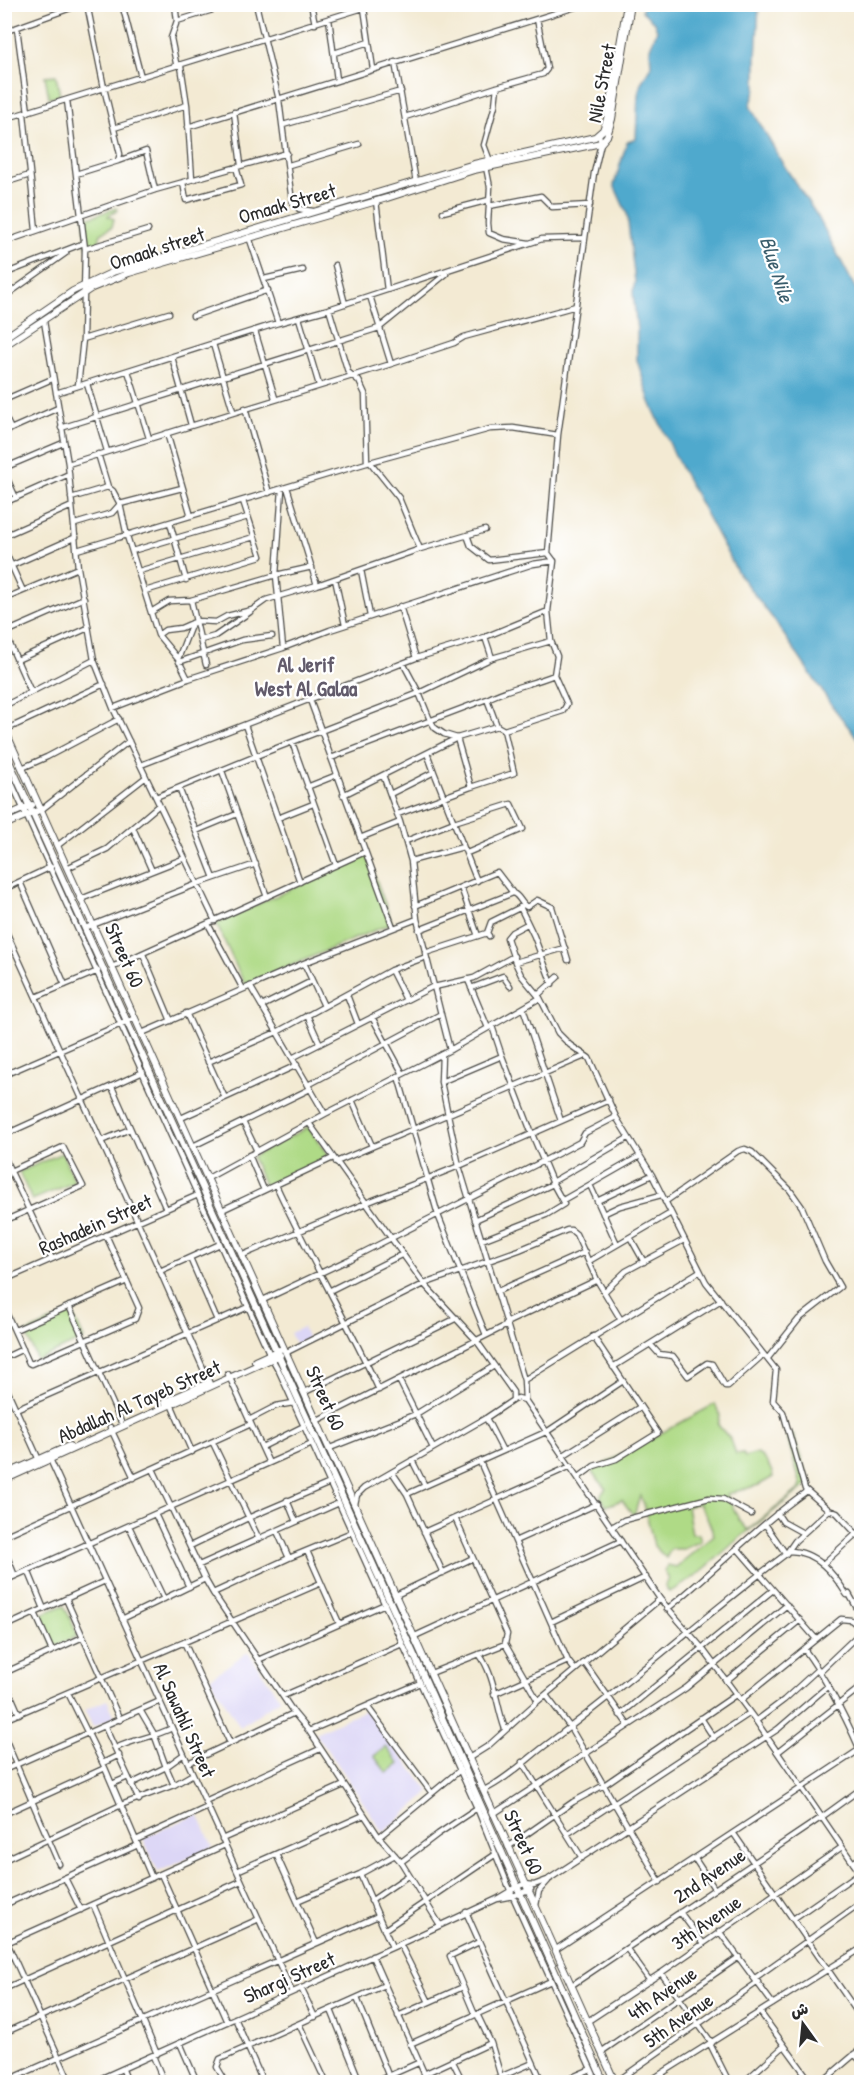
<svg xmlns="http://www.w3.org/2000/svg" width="866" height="2087" font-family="'Patrick Hand','Playpen Sans Arabic',sans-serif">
  <rect width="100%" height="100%" fill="#fff"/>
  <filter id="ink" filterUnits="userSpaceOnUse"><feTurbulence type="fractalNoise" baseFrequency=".0167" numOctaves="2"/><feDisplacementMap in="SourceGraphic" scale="12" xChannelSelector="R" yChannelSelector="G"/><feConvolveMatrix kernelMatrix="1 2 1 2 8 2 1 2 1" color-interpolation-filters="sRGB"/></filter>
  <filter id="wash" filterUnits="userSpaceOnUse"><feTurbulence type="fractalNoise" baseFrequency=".008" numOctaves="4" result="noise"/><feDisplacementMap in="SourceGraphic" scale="24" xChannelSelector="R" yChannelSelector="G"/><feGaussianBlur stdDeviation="1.35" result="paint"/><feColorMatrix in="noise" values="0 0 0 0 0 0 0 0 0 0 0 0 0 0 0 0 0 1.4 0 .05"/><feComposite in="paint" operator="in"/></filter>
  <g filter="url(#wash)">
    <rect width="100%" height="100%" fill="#f3ead3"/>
    <path fill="#dcd6f6" d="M303,1327L308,1339L296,1345L290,1333Z
      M248,1652L280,1699L240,1727L210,1678Z
      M107,1700L115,1717L93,1727L85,1710Z
      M365,1710L430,1792L383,1833L344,1773L315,1733Z
      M198,1814L213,1847L158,1872L143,1838Z"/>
    <path fill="#afda86" stroke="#6d8258" stroke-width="1.5" d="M56,75L60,96L49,98L45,76Z
      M116,208L118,210L108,216L114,219L112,227L101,233L99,242L86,246L84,219Z
      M367,855L392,923L245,985L216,923Z
      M308,1127L330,1158L265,1187L252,1157Z
      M62,1153L75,1182L32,1200L19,1172Z
      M72,1312L84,1339L37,1360L26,1333Z
      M715,1404L720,1415L718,1425L731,1440L736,1454L743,1453L745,1457C749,1456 752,1454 755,1454C764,1454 772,1470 773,1477L759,1485L727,1494L739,1520L748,1530L798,1490L801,1485L786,1434H793L809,1483C785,1503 760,1521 736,1541C714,1560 695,1580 669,1592L665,1586L669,1579L664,1571L668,1565L676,1567L714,1535L707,1517L698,1503L687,1507L692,1534H699L701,1541L684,1549H671L666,1558L654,1546L644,1504L640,1496L634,1516L622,1500L606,1506L600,1496L606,1488L591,1471Z
      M64,1605L78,1636L53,1647L39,1615Z
      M386,1747L399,1764L387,1773L374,1756Z"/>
    <path fill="#50a9cd" stroke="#3e6a7c" stroke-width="1.5" d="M643,5H759L756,58V89L750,106L783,164L818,217L859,295L862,316L861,743L833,707L774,620L738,573L682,470L650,402L637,360V331L633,292L635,282L627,214L614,185L627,142L636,139L638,95L641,83L651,66L650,48L657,30L654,22L642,11Z"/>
  </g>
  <g filter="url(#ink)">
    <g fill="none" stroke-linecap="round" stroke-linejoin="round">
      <defs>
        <path id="minor" d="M122,4L141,77
          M175,4L177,21L171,38L176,63L181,66L187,105L192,179
          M256,4L279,100L292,202L299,209L313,211
          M311,4L315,24
          M364,8L373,69
          M329,19L337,80
          M177,21L232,4
          M17,28L28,112
          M4,32L82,4
          M334,53L369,42
          M395,62L416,182
          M67,100L85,249L83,339L78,386
          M234,112L241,165
          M24,114L36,230
          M405,117L497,87L543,74L547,69L546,63L537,19
          M4,119L376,4
          M283,125L401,91
          M188,127L585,4
          M114,128L187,105
          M118,161L146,151L155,190
          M490,161L484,145L495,105L497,87
          M289,165L359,144
          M486,167L490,187L488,223L489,233L503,239L529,243
          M76,174L118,161L120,154L104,88L87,4
          M183,182L186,200L241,185L236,167
          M4,183L30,175
          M376,201L387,290
          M489,206L541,196L552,207L590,205
          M443,212L489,200
          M249,237L278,323
          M4,242L155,190L287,153
          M85,249L148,230
          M335,265L345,304
          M4,274L84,243
          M264,279L303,270
          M370,296L391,364
          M4,297L66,253
          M329,309L348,372L359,381L365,394L367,463
          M193,316L268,290
          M299,318L319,385
          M44,321L68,464L78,568L94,660L113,708L215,921
          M255,331L275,398
          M83,339L169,313
          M213,344L233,411
          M172,357L191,425
          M128,371L149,438
          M87,384L107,451
          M56,393L278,323L329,309L542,239L585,238
          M4,400L52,379
          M245,408L269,493
          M4,415L11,429
          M61,428L379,328L446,274
          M4,432L58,408
          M167,433L191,516
          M370,462L399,498L420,549
          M68,464L391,364L454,343L464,337L576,306
          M4,468L63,443
          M4,472L16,498
          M287,487L317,585L420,549L485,530
          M182,488L120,504L127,536L158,635L178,659L188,679
          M282,489L276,575L283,648
          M71,498L108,487
          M4,503L69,474
          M170,523L186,580
          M75,524L112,513L120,504L113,491L108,487L98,454
          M467,535L471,546L489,560L548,553
          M4,536L72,506
          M4,549L23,591
          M77,550L370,462L490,429L513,428L558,435
          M132,551L248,517
          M4,569L76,537
          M361,570L370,616
          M139,571L254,537
          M335,579L345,625
          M145,591L261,556L243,501
          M4,599L78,568
          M191,600L206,665
          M400,606L416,658
          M151,612L169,601L191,600L276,575L312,567
          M4,631L31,692
          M4,633L84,598
          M158,635L165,630L181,628L197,621L216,622L227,616L252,610L266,600L317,585
          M485,637L492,658
          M201,640L215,636L250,612
          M178,659L192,623
          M17,660L88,628
          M179,662L242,640L272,636
          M310,700L393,927
          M4,706L94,660
          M113,708L188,679L283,648L330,630L533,564L554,561L548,553L558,435L594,173L601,143L599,135
          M245,725L300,882
          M5,730L104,684
          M504,730L563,711L567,704L554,675
          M292,742L336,865
          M427,753L434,772
          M331,758L487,699C508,688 532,684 554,675L557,656L551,641L548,611
          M141,765L416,658L485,637L548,611L554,561
          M4,766L270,1355L279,1371L477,1808L510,1890L597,2082
          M22,768L47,757L119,719
          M222,771L267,897
          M383,775L457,738L497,726
          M307,787L337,775
          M471,787L514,773L504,730L497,726L487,699
          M179,788L214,878
          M390,794L434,772L477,881
          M343,795L383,775L400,822L411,861L417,919L450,1050
          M156,797L256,756L419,693L492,658L551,641
          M41,810L129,741
          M398,814L471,787L457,738L444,734L435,728L430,720L419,693L403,663
          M278,818L313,804
          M133,828L152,871
          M196,831L237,814
          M360,838L400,822
          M406,841L454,822L511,804L523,829L467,853
          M57,846L146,777
          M411,861L463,847
          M67,868L107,849L159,805
          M20,882L65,985
          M461,887L478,936
          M4,889L51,867
          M513,893C520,896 521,904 527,907L537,900L552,907L568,960
          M81,899L185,858
          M415,906L497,872L513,893L419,930
          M520,907L534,936L552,984
          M208,924L243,989
          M527,924L512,932L507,938L515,962L521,975L540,998L558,1033L570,1045L589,1058L616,1117L652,1175L706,1282L776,1370L773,1401L783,1412L805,1489L829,1510L837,1513L862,1540
          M4,927L160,1271
          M85,928L197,884L256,864
          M487,933L491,922L521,907
          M425,953L487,933L489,936
          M143,954L171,1021
          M515,962L565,948
          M304,963L324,1006
          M112,967L365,852
          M391,970L406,1000
          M468,980L488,1028
          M250,986L325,1114
          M434,987L474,978L514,956
          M471,988L503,976L510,986
          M347,995L358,1024
          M538,995L558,977
          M36,997L98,971
          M262,1006L312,981
          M523,1008L561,1121
          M186,1013L225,1098
          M307,1015L320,1044
          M372,1017L403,1074
          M142,1033L304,963L417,919
          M442,1054L441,1082L459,1166L524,1380L525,1400
          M292,1058L434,986
          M208,1062L277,1032L391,970L426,957
          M4,1075L135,1018
          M398,1076L438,1215L486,1335
          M441,1082L502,1056
          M308,1085L441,1014
          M112,1087L166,1209
          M352,1100L372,1146
          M181,1118L297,1065
          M243,1122L257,1151
          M309,1123L424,1284L476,1340L513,1392V1400
          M4,1135L143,1072
          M101,1141L130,1129
          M193,1146L310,1089
          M249,1155L264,1190
          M4,1157L52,1259
          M336,1162L585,1056
          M4,1174L63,1147L83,1186L4,1221
          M208,1178L325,1114L450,1050L540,998
          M552,1182L628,1138
          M276,1185C308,1255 347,1320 379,1390
          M590,1185L617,1244
          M563,1200L640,1156
          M597,1201L652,1175
          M665,1202L738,1151L745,1149L752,1152L790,1190L802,1207L825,1261L840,1287L799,1319L768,1358
          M222,1210L333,1158
          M603,1214L620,1206L661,1195
          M475,1220L553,1184
          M630,1237L644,1262
          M482,1240L546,1215L564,1204L553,1184L532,1134L502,1056L492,1026
          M243,1255L366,1203L459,1166L609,1100
          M190,1258L217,1320
          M589,1261L671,1213
          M4,1280L198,1195
          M329,1291L403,1254
          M498,1291L585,1252
          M605,1291L626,1271L684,1240
          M263,1300L350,1259L565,1150L580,1142L585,1133L616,1117
          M69,1306L121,1422
          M4,1308L29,1363L31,1364L135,1319L139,1308L106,1235
          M506,1323L597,1280
          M15,1330L127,1281
          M651,1345L659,1354L673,1356L688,1376L707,1363L712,1364L725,1386H728L763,1355
          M287,1352L424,1284L519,1250L567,1230H571L576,1234L597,1280L621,1320
          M4,1358L23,1349
          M613,1367L721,1300
          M228,1374L269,1463
          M399,1380L433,1448
          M524,1380L700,1271
          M4,1383L39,1460
          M210,1384L160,1271L220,1244
          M305,1392L457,1318
          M171,1404L192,1452
          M16,1409L248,1307
          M486,1418L503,1451
          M249,1420L276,1406L293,1403
          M318,1420L507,1325
          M110,1427L134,1478
          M213,1443L259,1539
          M262,1447L304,1426
          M330,1448L416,1414L494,1366
          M564,1455L640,1407
          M49,1457L292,1992
          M412,1460L425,1486
          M480,1462L568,1661L575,1670
          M153,1469L205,1579L213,1593L294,1713L309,1731L379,1837L401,1862L440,1925
          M392,1472L407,1494L443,1573
          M579,1477L594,1466L616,1459L658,1433L593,1336
          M407,1494L548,1431L623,1381
          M287,1500L296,1522
          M355,1504L357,1495L364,1488L486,1418L513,1400L518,1398L525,1400L660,1599L702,1648L756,1721L862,1876
          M777,1513L783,1522L803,1533
          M155,1514L189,1587
          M455,1518L507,1634L505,1644L538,1701
          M765,1524L786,1554
          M129,1526L164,1599
          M612,1527L624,1520L709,1498L723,1499L751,1514
          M277,1531L289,1558
          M424,1532L571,1466
          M4,1536L251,1424
          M515,1541L597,1504
          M190,1546L248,1518L330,1483
          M737,1548L816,1639
          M4,1549L15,1576
          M307,1551L339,1623
          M789,1551C816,1551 834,1574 847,1595L849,1594L862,1617
          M823,1564L857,1533
          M199,1565L339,1503
          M28,1570L44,1609
          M4,1581L312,1444
          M213,1593L289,1558L352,1532
          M396,1595L473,1558
          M66,1599L120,1720
          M667,1609C715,1571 757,1526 807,1491
          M35,1613L52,1651
          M122,1619L205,1579
          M551,1622L646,1577
          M4,1627L105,1581
          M415,1636L621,1541
          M184,1642L230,1743
          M804,1649C827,1680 844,1714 860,1750
          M479,1654C495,1675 496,1705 505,1729
          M258,1660L385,1604
          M584,1662L628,1725
          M820,1671L862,1631
          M4,1673L83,1637
          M431,1673L505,1644
          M4,1680L19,1714
          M726,1681L800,1620
          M68,1693L105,1768L152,1878
          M494,1694L568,1661
          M546,1695L570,1727L660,1882
          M283,1696L402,1644
          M741,1700L841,1619L851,1620L862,1629
          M367,1706L431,1792
          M140,1710L154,1734L166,1767L174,1785
          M620,1715L773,1590
          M701,1718L714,1738
          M4,1720L321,1583
          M756,1721L784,1700L818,1669
          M105,1727L139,1800
          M309,1731L420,1683
          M4,1736L59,1864
          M116,1748C134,1739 155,1737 172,1728
          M778,1752L862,1686
          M469,1758L488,1746L538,1701L660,1599
          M522,1762L582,1858
          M103,1763L119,1755
          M188,1763L294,1713
          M4,1770L160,1701
          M112,1784L128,1777
          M131,1784L166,1767L184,1754
          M484,1790C506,1780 529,1757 550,1742C631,1682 705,1615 786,1554L795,1541L829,1510
          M205,1801L320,1749
          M4,1814L105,1768
          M493,1814L686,1688L787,1605
          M567,1834L750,1713
          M734,1834L862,2019
          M379,1837L460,1770
          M222,1839L344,1785
          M136,1840L208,1807
          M508,1847L573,1802L604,1785L737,1694
          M276,1854L316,1943
          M695,1859L714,1888
          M4,1860L121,1805L174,1785L193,1774
          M401,1862L438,1834L477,1808
          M853,1863L862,1856
          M237,1871L364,1815
          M161,1874L227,2022
          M360,1874L392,1947
          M65,1878L81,1910
          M549,1879L778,1729L828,1686
          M497,1899L513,1896L531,1889
          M297,1901L360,1874L395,1855
          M371,1901L409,1875
          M93,1904L157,2054
          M4,1905L138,1845
          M536,1905L539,1891L548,1881
          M466,1912L542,2082
          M680,1912L703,1943
          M793,1919L859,1873
          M384,1930L496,1854
          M719,1931L773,2004
          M4,1936L70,2082
          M4,1944L225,1845
          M400,1944L429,2002
          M627,1949L650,1981
          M555,1950L862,1748
          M372,1956L428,2082
          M661,1973L712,2043
          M755,1978L862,1902
          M572,1985L822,1817L862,1788
          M301,1988L315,2017
          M4,1989L241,1881
          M357,1998L391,2082
          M331,2010L360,2082
          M760,2012L811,2082
          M477,2014L491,2043L501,2077
          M475,2015L450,1956L479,1942
          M398,2016L463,1987
          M235,2018L263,2082
          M588,2021L661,1973L842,1847
          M299,2024L326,2082
          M4,2033L259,1919
          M180,2043L197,2082
          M410,2044L551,1981
          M710,2044L729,2082
          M601,2052L739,1957
          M854,2054L862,2062
          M153,2056L164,2082
          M452,2060L463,2082
          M123,2070L128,2082
          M4,2074L8,2082
          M424,2074L491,2043
          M662,2074L666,2082
          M4,2082L378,1916
          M93,2082L400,1944L497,1899L517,1887L524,1884L534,1885L550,1879
          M226,2082L217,2067L220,2059L385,1985
          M375,2082L418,2063
          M488,2082L533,2063
          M561,2082L591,2069
          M616,2082L758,1982
          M648,2082L862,1948
          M744,2082L783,2047
          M822,2082L862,2048"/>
        <path id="major" d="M4,338L73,291L113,272L474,164L595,137L603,130L607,119L627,4
          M4,346L92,288L129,273L387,198L474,170L601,143L607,136L612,119L631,4
          M4,728L615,2082
          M4,750L420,1668L604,2082
          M4,817L32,805
          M4,825L37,811
          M255,1361L279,1350
          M165,1402L208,1383
          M4,1475L69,1446
          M4,1480L280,1355"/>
      </defs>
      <use href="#minor" stroke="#494844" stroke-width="7"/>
      <use href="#major" stroke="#494844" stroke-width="8"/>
      <use href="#minor" stroke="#fff" stroke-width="4.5"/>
      <use href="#major" stroke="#fff" stroke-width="6"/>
    </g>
  </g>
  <g text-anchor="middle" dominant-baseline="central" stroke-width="4.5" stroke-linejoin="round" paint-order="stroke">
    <g font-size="20" fill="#2b2b2b" stroke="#fff">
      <text transform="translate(601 83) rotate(-79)">Nile Street</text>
      <text transform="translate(287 203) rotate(-16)">Omaak Street</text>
      <text transform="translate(157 248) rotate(-18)">Omaak street</text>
      <text transform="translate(125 955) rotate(66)">Street 60</text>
      <text transform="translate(95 1224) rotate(-24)">Rashadein Street</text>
      <text transform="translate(326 1398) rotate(66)">Street 60</text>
      <text transform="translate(139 1401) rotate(-24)">Abdallah Al Tayeb Street</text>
      <text transform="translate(185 1720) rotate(66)">Al Sawahli Street</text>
      <text transform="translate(524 1842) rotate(66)">Street 60</text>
      <text transform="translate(709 1875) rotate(-34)">2nd Avenue</text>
      <text transform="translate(706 1922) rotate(-35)">3th Avenue</text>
      <text transform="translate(289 1977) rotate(-24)">Shargi Street</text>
      <text transform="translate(662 1993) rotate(-35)">4th Avenue</text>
      <text transform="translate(678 2020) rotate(-35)">5th Avenue</text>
    </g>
    <g font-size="21" font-style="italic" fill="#3a5d6c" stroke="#fff">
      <text transform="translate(777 269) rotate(72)">Blue Nile</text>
    </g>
    <g font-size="21" font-weight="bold" fill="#625b6b" stroke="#fff">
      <text x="306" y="664">Al Jerif<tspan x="306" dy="24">West Al Galaa</tspan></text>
    </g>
  </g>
  <rect width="866" height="2087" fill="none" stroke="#fff" stroke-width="24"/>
  <g transform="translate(803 2024) rotate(345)" stroke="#ffffff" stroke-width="4.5" paint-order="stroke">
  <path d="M0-4.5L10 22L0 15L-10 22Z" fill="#2b2b2b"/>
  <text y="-9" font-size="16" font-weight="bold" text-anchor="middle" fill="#2b2b2b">ش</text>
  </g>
</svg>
